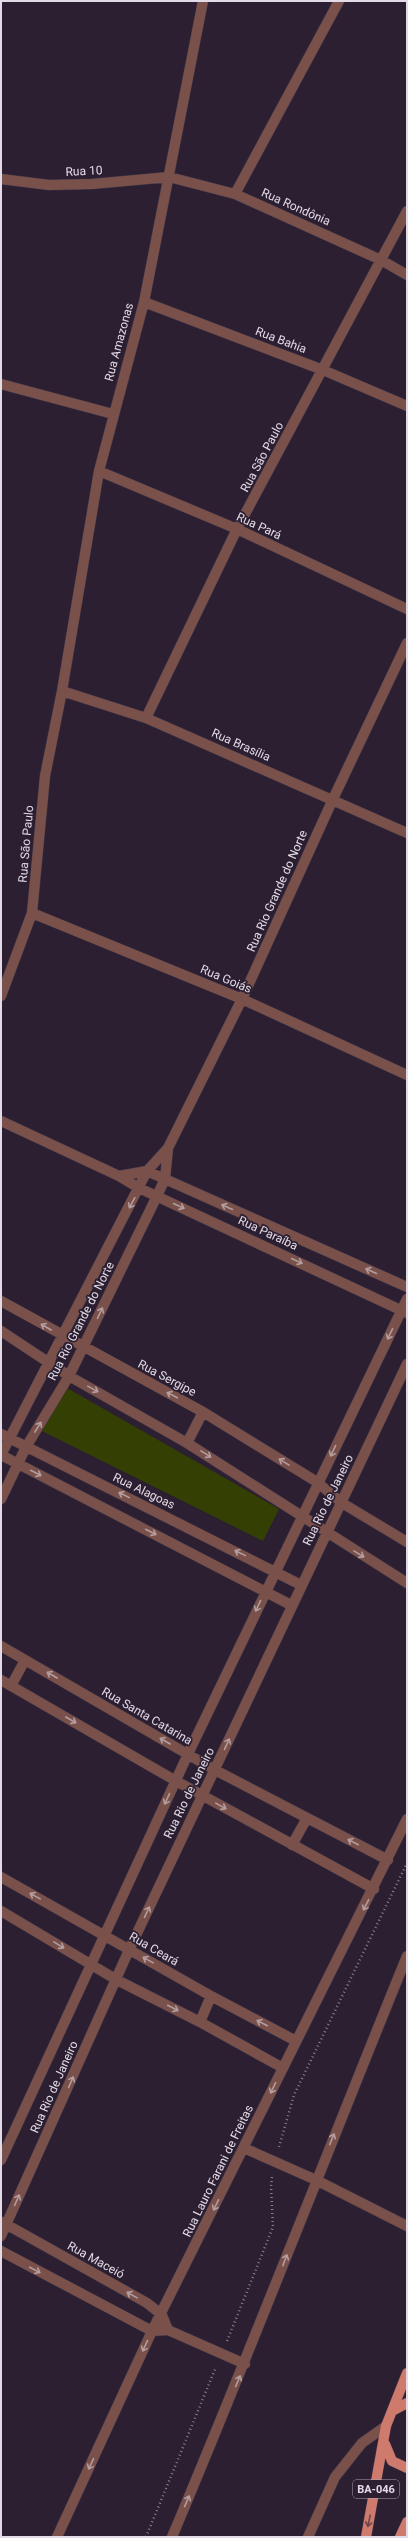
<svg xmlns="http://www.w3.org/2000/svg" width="408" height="2538" font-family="Roboto,sans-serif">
  <rect width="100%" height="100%" fill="#2b1f31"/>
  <path fill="#343f04" d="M67,1388L279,1509L263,1541L42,1431Z"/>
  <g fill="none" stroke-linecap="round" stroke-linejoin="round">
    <defs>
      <path id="minor" d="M1,179L49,185L92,184L169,177L235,194L381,260L407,275
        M235,194L339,1
        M144,302L323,370L407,406
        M1,384L113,414
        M99,471L237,529L407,609
        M62,691L146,718L407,833
        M146,718L237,529L407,211
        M32,913L242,999L407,1075
        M1,996L32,913L45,776L62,691L99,471L144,302L203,1
        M1,1121L119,1176L139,1188L407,1313
        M119,1176L147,1171L407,1287
        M1,1301L203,1412L317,1482L342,1503L407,1542
        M1,1331L69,1376L187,1443L407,1583
        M1,1434L301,1585
        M187,1443L203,1412
        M1,1455L147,1171L168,1148L242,999L333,799L407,643
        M1,1455L291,1605
        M1,1499L26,1447L69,1376L157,1196L165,1179L168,1148
        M1,1646L215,1770L388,1860
        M1,1680L176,1781L374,1889
        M11,1686L25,1660
        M292,1845L307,1818
        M1,1877L211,1996L296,2041
        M1,1911L117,1980L200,2022L283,2068
        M200,2022L211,1996
        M244,2148L316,2180L407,2226
        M1,2160L188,1754L407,1299
        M2,2222L147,2303L162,2315L168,2330
        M1,2236L129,1950L407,1364
        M1,2251L152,2331L168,2330L245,2364
        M57,2537L152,2331L407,1819
        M172,2537C253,2345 328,2150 407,1956
        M308,2537L335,2477L362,2443L386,2426"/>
      <path id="major" d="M392,2411L407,2403
        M385,2444L392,2461L407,2468
        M366,2537L386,2426L407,2373
        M400,2537L407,2522"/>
    </defs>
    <use href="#minor" stroke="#45394a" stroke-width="11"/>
    <use href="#major" stroke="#45394a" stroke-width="11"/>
    <path stroke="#897f8e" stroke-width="2.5" stroke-dasharray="1 3" stroke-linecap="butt" d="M279,2147L294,2095L407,1863
      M227,2341L273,2227L271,2187L272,2177
      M146,2537L216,2367"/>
    <use href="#minor" stroke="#79514a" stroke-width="10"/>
    <use href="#major" stroke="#ce7b6e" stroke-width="10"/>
  </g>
  <defs><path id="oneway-shaft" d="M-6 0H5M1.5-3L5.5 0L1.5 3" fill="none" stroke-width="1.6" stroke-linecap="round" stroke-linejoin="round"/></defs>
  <g stroke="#b39da0">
    <use href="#oneway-shaft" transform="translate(132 1203) rotate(118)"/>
    <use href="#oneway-shaft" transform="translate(179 1206) rotate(25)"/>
    <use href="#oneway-shaft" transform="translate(227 1207) rotate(-156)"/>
    <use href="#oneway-shaft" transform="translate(297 1261) rotate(25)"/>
    <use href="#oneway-shaft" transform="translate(371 1271) rotate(-156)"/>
    <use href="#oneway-shaft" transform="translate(100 1313) rotate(-64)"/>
    <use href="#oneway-shaft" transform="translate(46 1327) rotate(-150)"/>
    <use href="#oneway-shaft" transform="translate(390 1334) rotate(116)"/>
    <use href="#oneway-shaft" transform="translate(93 1389) rotate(29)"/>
    <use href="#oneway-shaft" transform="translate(172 1395) rotate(-152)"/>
    <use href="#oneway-shaft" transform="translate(38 1427) rotate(-58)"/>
    <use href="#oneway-shaft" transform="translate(333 1451) rotate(116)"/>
    <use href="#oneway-shaft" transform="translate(206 1454) rotate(32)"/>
    <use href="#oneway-shaft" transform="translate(284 1462) rotate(-148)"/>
    <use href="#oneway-shaft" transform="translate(36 1473) rotate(27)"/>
    <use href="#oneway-shaft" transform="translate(124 1495) rotate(-154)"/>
    <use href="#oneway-shaft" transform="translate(151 1532) rotate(27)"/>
    <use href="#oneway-shaft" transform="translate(240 1553) rotate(-154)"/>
    <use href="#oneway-shaft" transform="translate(359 1554) rotate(31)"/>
    <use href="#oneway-shaft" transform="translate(258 1606) rotate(115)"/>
    <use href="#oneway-shaft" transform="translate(52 1675) rotate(-150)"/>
    <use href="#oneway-shaft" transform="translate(71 1720) rotate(30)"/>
    <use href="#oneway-shaft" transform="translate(165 1741) rotate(-150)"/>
    <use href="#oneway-shaft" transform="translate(227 1744) rotate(-65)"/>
    <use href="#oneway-shaft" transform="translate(167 1799) rotate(115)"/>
    <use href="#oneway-shaft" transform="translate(221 1806) rotate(29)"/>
    <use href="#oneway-shaft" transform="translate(353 1842) rotate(-152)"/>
    <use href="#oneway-shaft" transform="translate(35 1896) rotate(-151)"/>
    <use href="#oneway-shaft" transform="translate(366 1905) rotate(117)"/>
    <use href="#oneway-shaft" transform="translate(147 1912) rotate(-65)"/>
    <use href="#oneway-shaft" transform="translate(59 1945) rotate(31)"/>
    <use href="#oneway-shaft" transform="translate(148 1960) rotate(-151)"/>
    <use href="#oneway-shaft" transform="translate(173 2008) rotate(27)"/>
    <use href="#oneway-shaft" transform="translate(262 2023) rotate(-152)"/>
    <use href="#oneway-shaft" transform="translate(71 2082) rotate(-66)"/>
    <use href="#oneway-shaft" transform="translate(273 2088) rotate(116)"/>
    <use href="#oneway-shaft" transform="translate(332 2139) rotate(-68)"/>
    <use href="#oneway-shaft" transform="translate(17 2200) rotate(-66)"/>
    <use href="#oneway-shaft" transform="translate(216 2205) rotate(116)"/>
    <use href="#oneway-shaft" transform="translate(285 2260) rotate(-69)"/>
    <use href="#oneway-shaft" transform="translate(35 2270) rotate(28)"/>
    <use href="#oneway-shaft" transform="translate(132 2295) rotate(-151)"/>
    <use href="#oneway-shaft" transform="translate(145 2346) rotate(115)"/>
    <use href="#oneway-shaft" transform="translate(238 2381) rotate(-67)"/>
    <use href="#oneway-shaft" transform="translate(91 2464) rotate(115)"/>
    <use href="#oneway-shaft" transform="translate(187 2501) rotate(-67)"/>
  </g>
  <use stroke="#6c4449" href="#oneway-shaft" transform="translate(369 2521) rotate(102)"/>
  <g text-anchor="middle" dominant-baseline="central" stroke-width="3.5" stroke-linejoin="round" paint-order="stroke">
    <rect fill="#2b1f31" stroke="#aca3b0" stroke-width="1" x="353" y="2480" width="46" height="18" rx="3"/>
    <g font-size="11" font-weight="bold" fill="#e3dbe7">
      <text x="376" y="2489">BA-046</text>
    </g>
    <g font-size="12" fill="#e3dbe7" stroke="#2b1f31">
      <text transform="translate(84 171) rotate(-3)">Rua 10</text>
      <text transform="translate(296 207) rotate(24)">Rua Rondônia</text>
      <text transform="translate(281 340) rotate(21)">Rua Bahia</text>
      <text transform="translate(119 342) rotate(-75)">Rua Amazonas</text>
      <text transform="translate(262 457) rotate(-62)">Rua São Paulo</text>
      <text transform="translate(259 526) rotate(25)">Rua Pará</text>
      <text transform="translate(241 745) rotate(24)">Rua Brasília</text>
      <text transform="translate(26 844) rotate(-85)">Rua São Paulo</text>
      <text transform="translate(277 891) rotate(-66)">Rua Rio Grande do Norte</text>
      <text transform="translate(226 979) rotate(23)">Rua Goiás</text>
      <text transform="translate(268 1233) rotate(25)">Rua Paraíba</text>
      <text transform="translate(81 1321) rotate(-63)">Rua Rio Grande do Norte</text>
      <text transform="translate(167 1378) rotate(28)">Rua Sergipe</text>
      <text transform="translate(144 1491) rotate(26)">Rua Alagoas</text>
      <text transform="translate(328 1500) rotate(-64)">Rua Rio de Janeiro</text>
      <text transform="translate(147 1716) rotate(30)">Rua Santa Catarina</text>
      <text transform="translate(189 1793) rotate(-64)">Rua Rio de Janeiro</text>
      <text transform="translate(154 1949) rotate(30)">Rua Ceará</text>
      <text transform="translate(54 2087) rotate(-66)">Rua Rio de Janeiro</text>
      <text transform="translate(218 2171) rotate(-64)">Rua Lauro Farani de Freitas</text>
      <text transform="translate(96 2260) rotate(29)">Rua Maceió</text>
    </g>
  </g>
  <rect width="408" height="2538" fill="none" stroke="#e3dbe7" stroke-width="4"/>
</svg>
